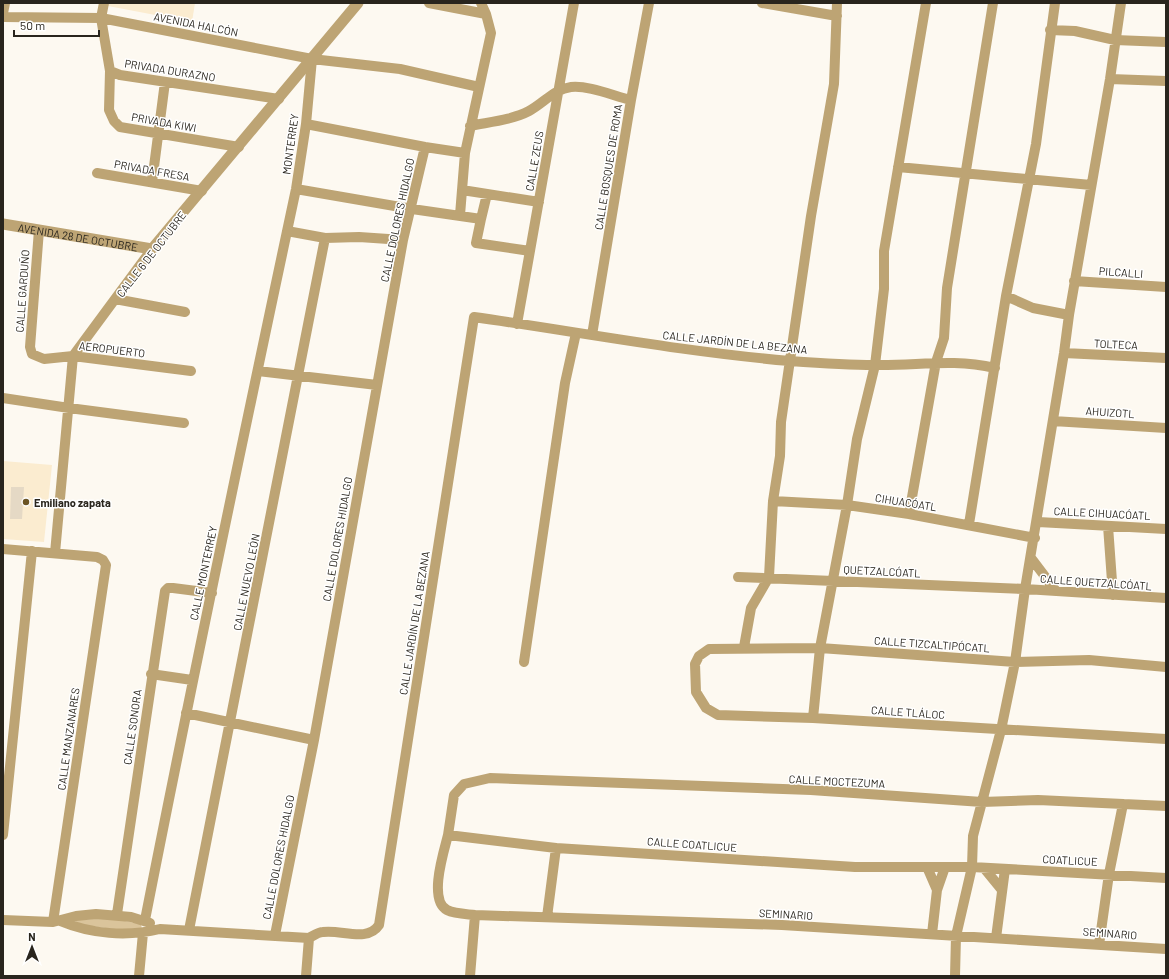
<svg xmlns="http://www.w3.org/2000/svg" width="1169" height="979" font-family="Barlow,sans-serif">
  <rect width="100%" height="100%" fill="#fdf9f1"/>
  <path fill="#fbecd0" d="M109,3H195L192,22L108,6Z
    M3,461L52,465L44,542L3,539Z"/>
  <path fill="#dac49b" d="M109,918L141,924L142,929L120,930L76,924L75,920Z"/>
  <path fill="#e5d9c5" d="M11,487H24L22,519H10Z"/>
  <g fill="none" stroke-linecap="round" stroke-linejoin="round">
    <path stroke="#bda474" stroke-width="10" d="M104,3L101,18L110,71L109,110L114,121L120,127L239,147
      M429,3L486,14
      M762,3L837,16
      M3,13L5,3
      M3,17L101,18L312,59L400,69L479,87
      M1050,30L1075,31L1115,40L1166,42
      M110,71L120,75L279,99
      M1110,79L1166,81
      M306,124L425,147L465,153
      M470,126C489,122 512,120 529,111C544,103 554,89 571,87C588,85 614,96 631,100
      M898,167L1091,185
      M97,173L202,191
      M152,182L165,82
      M296,189L412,209L481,219L476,243L530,251
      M462,190L539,202
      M460,215L465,153L491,33L486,14L481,3
      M481,219L487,194
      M39,230L30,347L32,354L44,359L73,356L191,371
      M287,231L325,238L359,237L403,240
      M1074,281L1166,287
      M1006,296L1033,308L1069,315
      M115,299L185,312
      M517,324L574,3
      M592,335L631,100L649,3
      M1064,353L1166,358
      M258,371L377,385
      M3,398L69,408L184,423
      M1053,421L1166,428
      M773,501L847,505L909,514L1035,538
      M909,514L936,362L944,338L947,288L993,3
      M1038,522L1166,529
      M969,524L1006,296L1036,144L1055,3
      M1108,526L1113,595
      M3,549L97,557L103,560L106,565L53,922
      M55,553L73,356L152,249
      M1031,558L1056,591
      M738,577L1025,589L1166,598
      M744,647L751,608L769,577L773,501L780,456L781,422L811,216L834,84L837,3
      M524,662L565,383L576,333
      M1166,667L1089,660L1015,662L820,648L709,649L699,656L695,664L696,692L706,708L718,715L813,718L1166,739
      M151,674L192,680
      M186,713L314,740
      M813,718L820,648L847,505L857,439L875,365L884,289V251L926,3
      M3,835L32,551
      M448,835L454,795L464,784L490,778L811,790L982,802L1038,800L1166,806
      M927,867L937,890
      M984,868L1002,890
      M1166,878L972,867H855L556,848L448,835C444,851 428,900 447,910C455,914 467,914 475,915L782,925L1166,949
      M117,914L165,591L168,588H173L212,593
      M547,917L556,848
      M3,920L53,922L76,916L96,914L131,917L150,923
      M145,920C193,676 244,433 296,189L306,124L312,59
      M60,921C91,934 127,937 160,929L309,938
      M189,930L325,238
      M932,934L937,890L945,867
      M275,935L314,740L403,240L425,147
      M309,938C313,936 318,932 323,932C341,929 367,943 379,925L474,317C579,332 684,352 790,361C818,363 846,365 874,365C918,366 951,358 995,368
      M996,938L1005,869
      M1099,945L1109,874L1123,804
      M139,976L143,933
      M306,976L309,938
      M470,976L475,915
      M955,976L956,936L972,867L973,836L1001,730L1015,662L1025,589L1064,353L1069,315L1110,79L1121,3"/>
    <path stroke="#bda474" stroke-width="11" id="s1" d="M3,224L152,249L358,3"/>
  </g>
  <circle fill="#6b5424" stroke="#fff" stroke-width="1.5" cx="26" cy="502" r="4"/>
  <g text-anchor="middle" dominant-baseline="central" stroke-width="3" stroke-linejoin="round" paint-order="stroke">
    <g font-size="11" fill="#29251d" stroke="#fff">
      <text transform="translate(196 24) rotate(11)">AVENIDA HALCÓN</text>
      <text transform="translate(170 70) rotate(9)">PRIVADA DURAZNO</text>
      <text transform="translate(164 122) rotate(10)">PRIVADA KIWI</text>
      <text transform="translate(290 144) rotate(-82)">MONTERREY</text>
      <text transform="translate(534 161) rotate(-80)">CALLE ZEUS</text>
      <text transform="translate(608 167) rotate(-81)">CALLE BOSQUES DE ROMA</text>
      <text transform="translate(152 170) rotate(10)">PRIVADA FRESA</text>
      <text transform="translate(397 220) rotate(-78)">CALLE DOLORES HIDALGO</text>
      <text stroke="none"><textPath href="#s1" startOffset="76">AVENIDA 28 DE OCTUBRE</textPath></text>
      <text transform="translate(151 254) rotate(-52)">CALLE 6 DE OCTUBRE</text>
      <text transform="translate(1121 272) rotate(4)">PILCALLI</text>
      <text transform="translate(22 291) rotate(-86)">CALLE GARDUÑO</text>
      <text transform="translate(735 342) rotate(6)">CALLE JARDÍN DE LA BEZANA</text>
      <text transform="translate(1116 344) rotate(3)">TOLTECA</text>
      <text transform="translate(112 349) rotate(7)">AEROPUERTO</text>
      <text transform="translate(1110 412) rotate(4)">AHUIZOTL</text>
      <text transform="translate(906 502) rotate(9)">CIHUACÓATL</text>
      <text transform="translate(1102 513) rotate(3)">CALLE CIHUACÓATL</text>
      <text transform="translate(337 539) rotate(-80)">CALLE DOLORES HIDALGO</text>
      <text transform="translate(882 571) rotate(3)">QUETZALCÓATL</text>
      <text transform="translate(203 573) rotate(-78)">CALLE MONTERREY</text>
      <text transform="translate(246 582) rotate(-79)">CALLE NUEVO LEÓN</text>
      <text transform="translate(1096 582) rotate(4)">CALLE QUETZALCÓATL</text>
      <text transform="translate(414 623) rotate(-81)">CALLE JARDÍN DE LA BEZANA</text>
      <text transform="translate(932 644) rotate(4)">CALLE TIZCALTIPÓCATL</text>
      <text transform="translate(908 712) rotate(4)">CALLE TLÁLOC</text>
      <text transform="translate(132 727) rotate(-82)">CALLE SONORA</text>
      <text transform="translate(68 739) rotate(-82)">CALLE MANZANARES</text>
      <text transform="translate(837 781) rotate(3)">CALLE MOCTEZUMA</text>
      <text transform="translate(692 844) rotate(4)">CALLE COATLICUE</text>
      <text transform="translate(278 857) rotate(-79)">CALLE DOLORES HIDALGO</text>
      <text transform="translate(1070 860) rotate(3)">COATLICUE</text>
      <text transform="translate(786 914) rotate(3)">SEMINARIO</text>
      <text transform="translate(1110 933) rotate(4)">SEMINARIO</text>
    </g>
    <g font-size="11" font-weight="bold" fill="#29251d" stroke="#fff" text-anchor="start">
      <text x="34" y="502">Emiliano zapata</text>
    </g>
  </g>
  <rect width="1169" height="979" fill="none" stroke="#29251d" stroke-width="8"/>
  <g transform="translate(32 947)" stroke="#ffffff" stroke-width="3" paint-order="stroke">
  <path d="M0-3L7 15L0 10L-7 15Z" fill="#29251d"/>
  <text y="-6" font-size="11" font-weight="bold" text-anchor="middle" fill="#29251d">N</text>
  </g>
  <path d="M14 30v6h85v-6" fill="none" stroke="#29251d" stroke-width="2"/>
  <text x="20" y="30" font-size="12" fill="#29251d" stroke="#ffffff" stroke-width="3" paint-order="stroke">50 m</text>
</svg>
